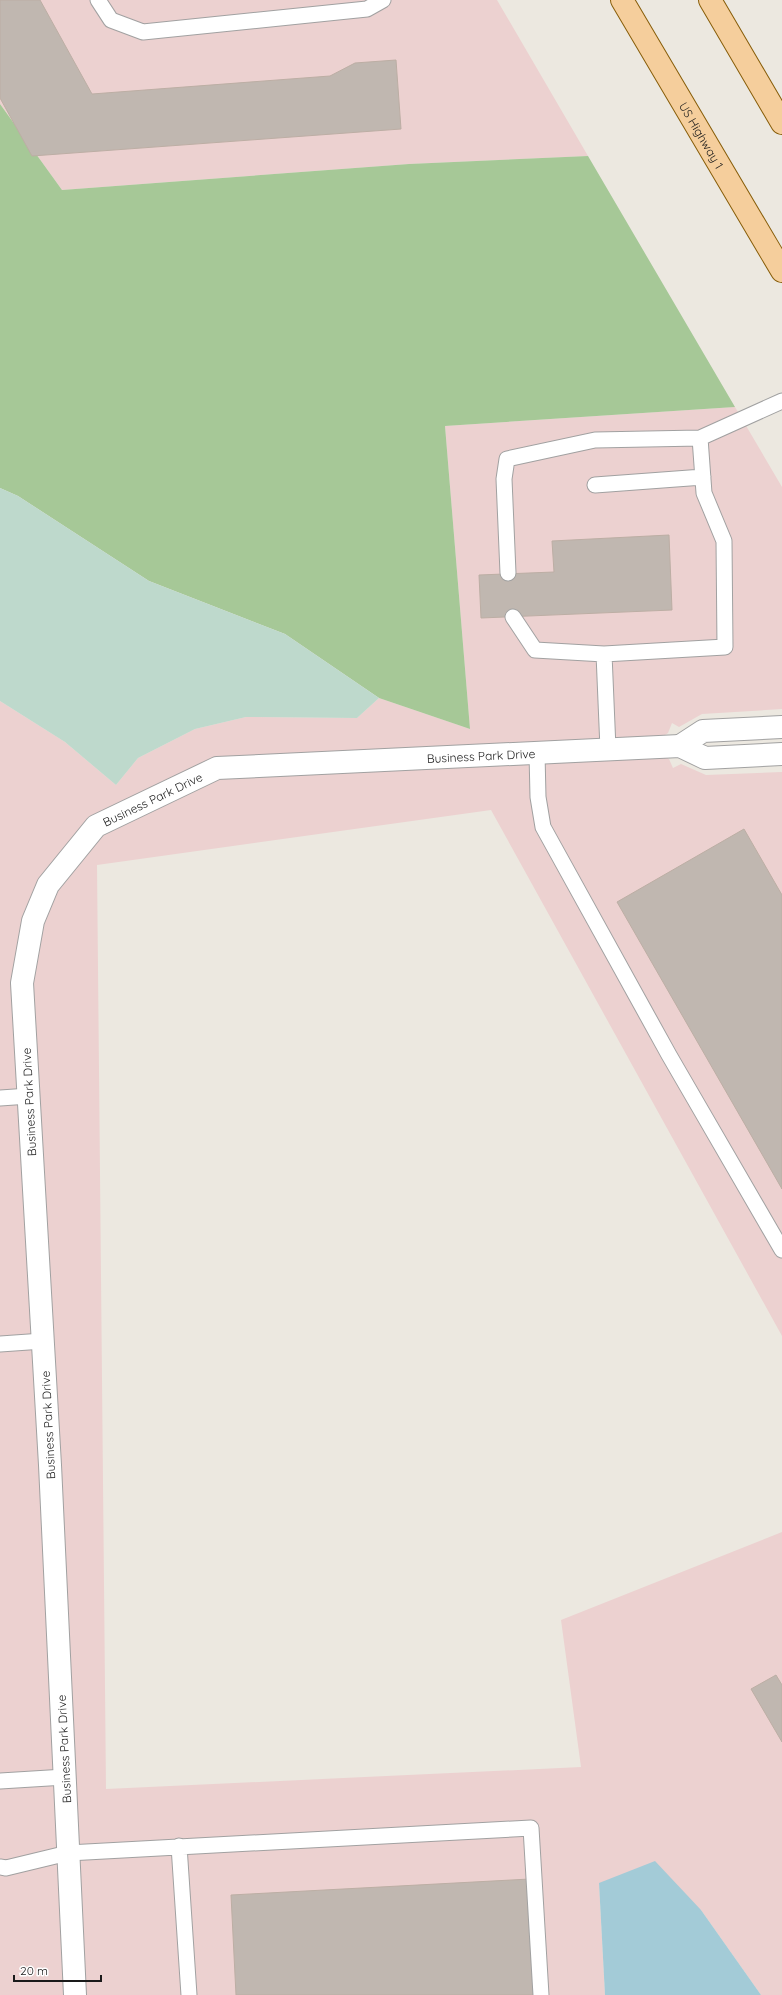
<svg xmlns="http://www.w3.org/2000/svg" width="782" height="1995" font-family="Quicksand,sans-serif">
  <rect width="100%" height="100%" fill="#ece8e0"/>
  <path fill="#ecd1d0" d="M0,0H497L588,156L409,164L62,190L0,104Z
    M735,407L782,487V709L702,714L679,727L672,723L668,733L659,739L660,754L669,759L673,768L681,764L706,775L782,772V1336L491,810L97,865L106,1789L581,1767L561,1620L782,1532V1995H761L701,1910L599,1883L605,1995H0V701L65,742L116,785L138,758L195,729L246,717L357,718L379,698L470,729L445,426Z"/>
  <path fill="#a6c897" d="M0,104L62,190L409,164L588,156L735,407L445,426L470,729L379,698L285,634L149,581L18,496L0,488Z"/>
  <path fill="#bed9cc" d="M0,488L18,496L149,581L285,634L379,698L357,718L246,717L195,729L138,758L116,785L65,742L0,701Z"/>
  <path fill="#a3cbd7" d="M655,1861L701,1910L761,1995H605L599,1883Z"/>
  <path fill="#c0b7b0" stroke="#bcaea4" d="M0,0H40L92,94L330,76L355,63L396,60L401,129L32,156L0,98Z
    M669,535L672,610L481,618L479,575L554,572L552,541Z
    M744,829L782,895V1189L617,902Z
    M776,1675L782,1685V1742L751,1689Z
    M530,1879L536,1995H236L231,1895Z"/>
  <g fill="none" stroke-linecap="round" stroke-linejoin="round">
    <defs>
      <path id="service" d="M98,0L111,20L143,32L367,9L383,0
        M595,485L703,477
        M508,573L504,479L507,459L595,440L700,438
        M513,617L535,650L604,654
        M608,749L604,654L725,647L724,541L704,493L700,438L782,401
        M537,753L538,797L543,827L669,1055L782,1250
        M0,1098L29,1096
        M0,1344L43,1341
        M0,1781L65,1777
        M179,1846L189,1995
        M0,1867L6,1868L68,1853L531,1828L541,1995"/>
      <g id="minor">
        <path d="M680,746L703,731L782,727"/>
        <path id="s1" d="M75,1995L50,1465L22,983L33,921L48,885L96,826L217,768L680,746L705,758L782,754"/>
      </g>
      <g id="primary">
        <path id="s2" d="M622,0L782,271"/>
        <path d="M710,0L782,123"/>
      </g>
    </defs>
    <use href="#service" stroke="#a1a1a1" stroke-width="17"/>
    <use href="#minor" stroke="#a1a1a1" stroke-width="24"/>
    <use href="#primary" stroke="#875d09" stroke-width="24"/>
    <use href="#service" stroke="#fff" stroke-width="15"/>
    <use href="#minor" stroke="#fff" stroke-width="22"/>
    <use href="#primary" stroke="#f5ce9c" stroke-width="22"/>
  </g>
  <g text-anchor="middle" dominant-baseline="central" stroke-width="3.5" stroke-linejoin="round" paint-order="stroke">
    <g font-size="12" fill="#1a1a1a" stroke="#fff">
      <text stroke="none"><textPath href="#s2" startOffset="157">US Highway 1</textPath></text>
      <text stroke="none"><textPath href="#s1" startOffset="1590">Business Park Drive</textPath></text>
      <text stroke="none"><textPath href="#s1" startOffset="1254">Business Park Drive</textPath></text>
      <text transform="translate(29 1102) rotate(-93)">Business Park Drive</text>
      <text transform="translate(48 1425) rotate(-93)">Business Park Drive</text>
      <text transform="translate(64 1749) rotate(-93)">Business Park Drive</text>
    </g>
  </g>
  <path d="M14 1975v6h87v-6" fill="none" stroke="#1a1a1a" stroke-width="2"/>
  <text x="20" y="1975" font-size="12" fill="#1a1a1a" stroke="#ffffff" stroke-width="3" paint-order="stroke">20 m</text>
</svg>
